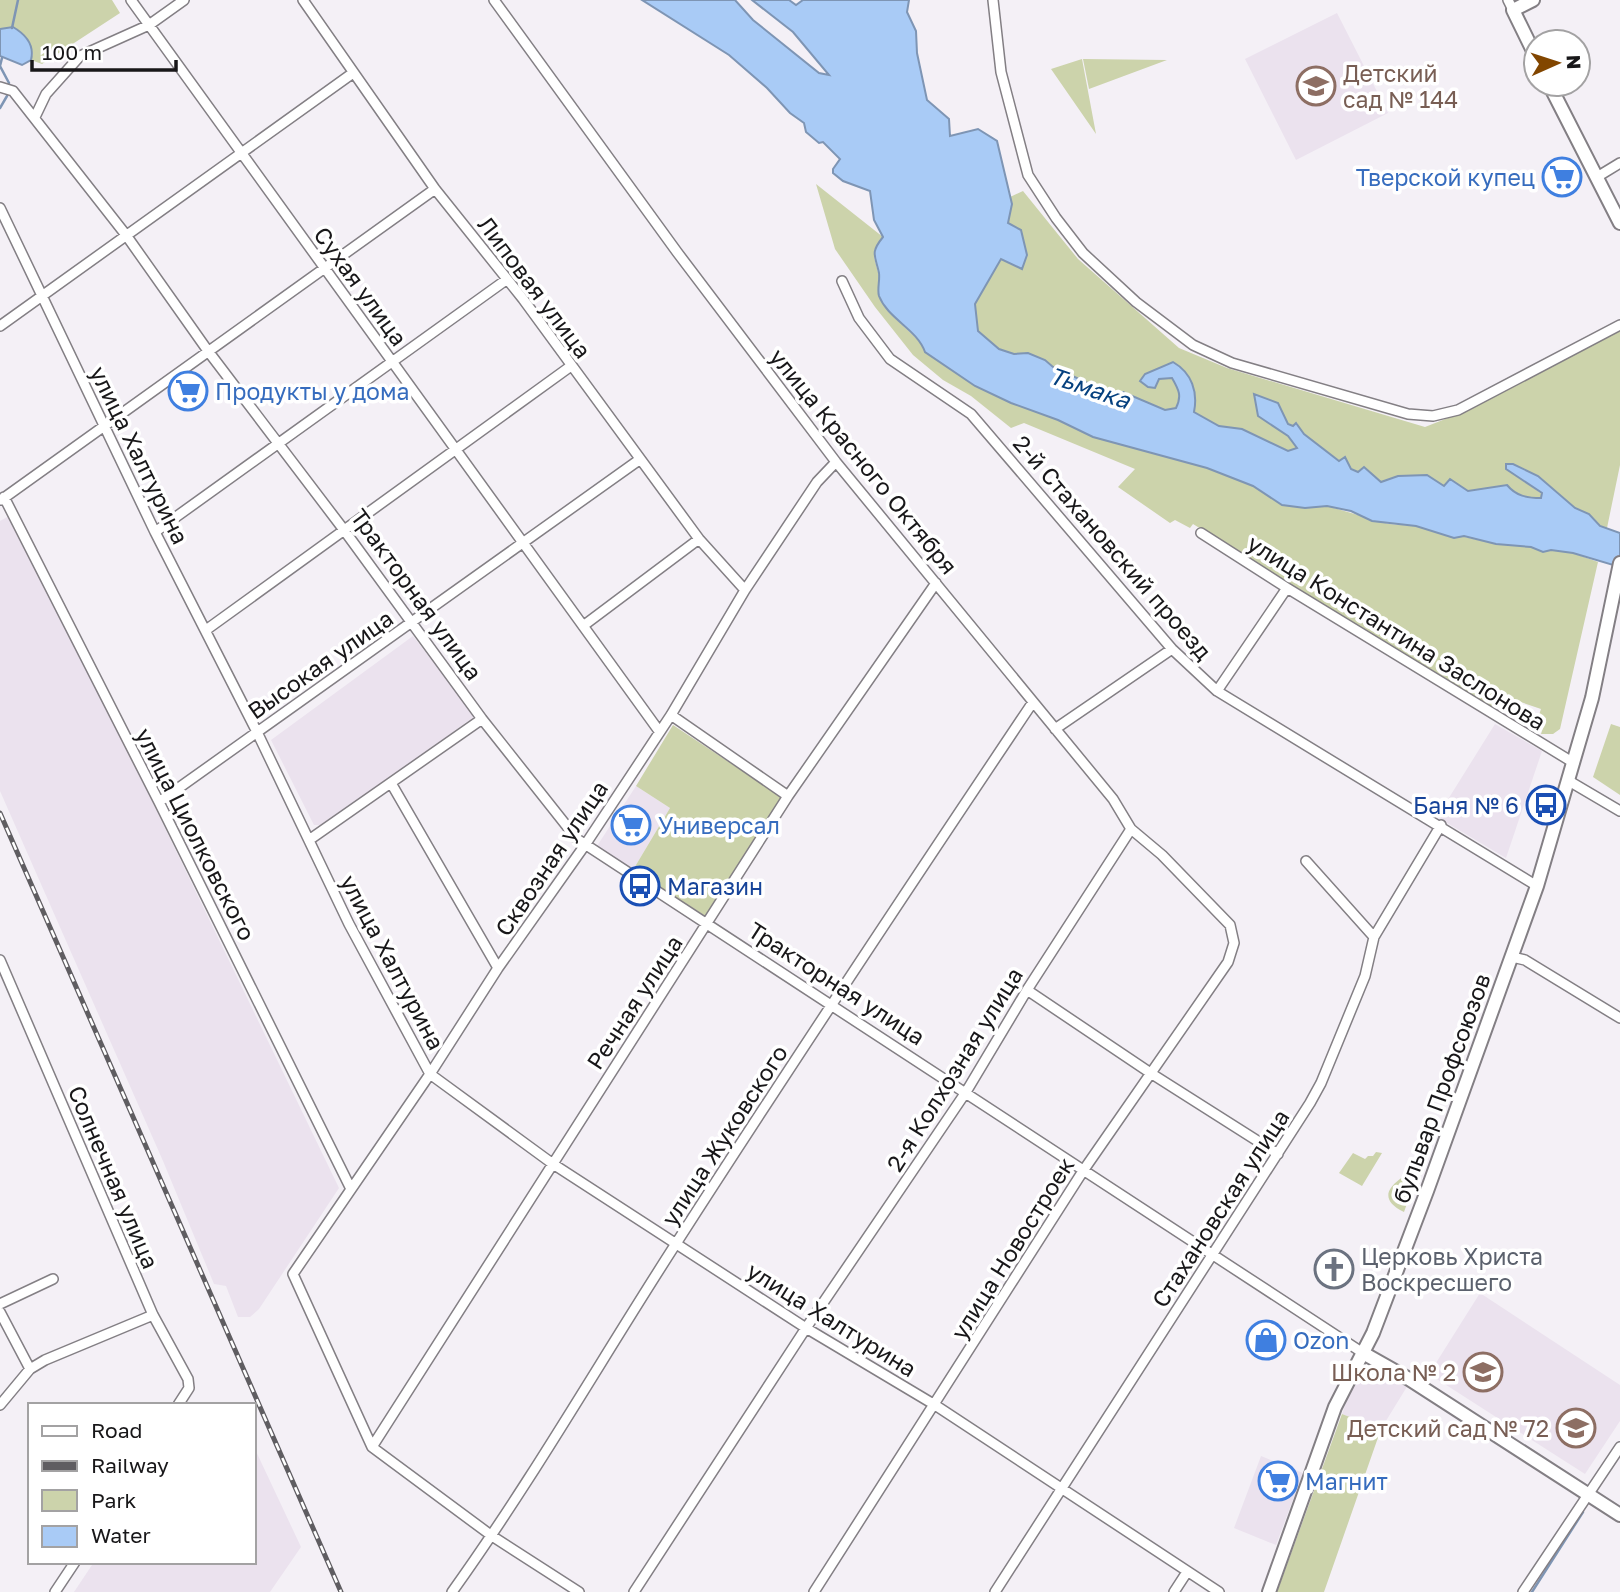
<svg xmlns="http://www.w3.org/2000/svg" width="1620" height="1592" font-family="'Golos Text',sans-serif">
  <rect width="100%" height="100%" fill="#f4f0f6"/>
  <path fill="#ebe2ee" d="M1337,13L1388,113L1296,160L1245,59Z
    M11,515L150,797L339,1188L259,1309L250,1317H238L226,1286L214,1284L163,1161L0,791V521Z
    M413,636L475,716L326,825H314L271,740Z
    M1495,724L1542,751L1506,858L1437,817Z
    M636,786L670,808L633,870L597,846Z
    M1480,1293L1620,1385V1421L1585,1474L1429,1374Z
    M1376,1370L1408,1385L1381,1429L1342,1414L1355,1379L1364,1372Z
    M254,1447L301,1547L270,1592H74L94,1562H254Z
    M1261,1456L1303,1473L1276,1545L1234,1528Z"/>
  <path fill="#ccd3ab" d="M0,0H112L120,13L42,64L31,60L33,53L0,29Z
    M1082,59L1096,134L1051,69Z
    M1083,59L1167,60L1089,89Z
    M816,184L883,237L875,248L874,257L879,276L878,293L894,317L922,344L1011,403L1207,468L1253,486L1282,505L1305,508L1327,506L1389,524L1416,526L1496,544L1531,547L1543,552L1551,550L1573,553L1598,562L1560,729L1553,734H1541L1546,718L1539,715L1541,709L1512,699L1506,707L1488,706L1193,524L1190,528L1175,520L1170,523L1118,487L1135,469L1024,423L1011,428L971,396L943,380L913,355L875,307L835,249Z
    M1023,191L1078,259L1179,348L1227,368L1425,427L1458,414L1620,331V465L1607,528L1600,526L1589,514L1575,508L1538,476L1506,469L1542,494L1541,498C1528,498 1516,496 1507,485L1468,491L1450,480L1444,486L1398,476L1381,482L1364,467L1358,472L1351,469L1303,434L1297,423L1294,427L1288,424L1254,395L1258,416L1288,436L1297,448L1288,451L1242,429L1219,426L1194,412C1198,392 1192,373 1173,362L1166,366L1159,379L1172,378C1179,390 1182,396 1176,408L1165,410L1123,392L1109,393L1080,380L1053,367L1045,360L1028,353L1014,354L999,349L978,331L975,304L1001,259L1022,269L1008,223L1012,204L1010,197Z
    M1611,724L1620,727V795L1593,777Z
    M673,725L783,798L707,917L633,870L670,808L636,786Z
    M1376,1152L1382,1153L1362,1186L1339,1173L1353,1153L1365,1159L1368,1156H1373Z
    M1420,1167L1404,1212C1369,1195 1401,1177 1420,1167Z
    M1342,1414L1381,1429L1324,1592H1277Z"/>
  <path fill="#a9cbf6" stroke="#7e95b4" stroke-width="2" d="M642,0H735L753,20L819,73L829,75L793,32L752,0H789L796,5L803,0H909L907,12L916,31L917,53L927,100L949,119L950,136L978,129L997,141L1012,204L1008,223L1021,230L1027,255L1022,269L1001,259L975,304L978,331L999,349L1014,354L1028,353L1045,360L1053,367L1109,393L1123,392L1165,410L1176,408C1182,396 1179,390 1172,378L1159,379L1155,388L1148,387L1140,381L1145,374L1173,362C1192,373 1198,392 1194,412L1219,426L1242,429L1288,451L1297,448L1288,436L1258,416L1254,394L1278,403L1288,424L1293,426L1296,423L1304,434L1339,461L1345,457L1351,469L1358,472L1364,467L1381,482L1398,476L1427,475L1444,486L1450,479L1468,491L1507,485C1516,496 1527,498 1541,498L1542,493L1506,469V464H1513L1538,476L1575,508L1589,514L1600,526L1620,533V567L1573,553L1551,550L1543,552L1531,547L1496,544L1464,536L1454,538L1416,526L1372,521L1351,511L1327,506L1305,508L1282,505L1253,486L1207,468L1093,437L1058,420L1011,403L975,386L925,352C917,329 888,319 879,296C877,289 880,281 879,273C875,255 870,253 883,237L874,220L870,191L843,181L833,173V169L840,159L823,142L819,143L806,132L804,123L790,113L767,88L729,55Z
    M13,27C25,34 35,44 31,60L22,65L0,56V29Z"/>
  <g fill="none" stroke-linecap="round" stroke-linejoin="round">
    <path stroke="#7e95b4" stroke-width="2.5" d="M12,28L18,0
      M2,58L0,66L9,83
      M0,108L7,96
      M1532,1592L1583,1512"/>
    <defs>
      <path id="street" d="M131,0L659,731
        M303,0L435,189L523,299L699,539L745,590
        M494,0L677,252L836,462L1113,799L1131,829L1162,855L1230,925L1234,943L1228,962L1083,1171L814,1592
        M993,0L1001,72L1028,175L1056,218L1083,253L1136,302L1193,345L1232,363L1408,414L1433,416L1458,410L1620,325
        M1508,0L1513,10
        M0,87L13,91L126,235L208,351L344,530L482,719L577,839L1363,1353
        M35,117L46,94L80,56L149,25L184,0
        M1597,177L1620,163
        M0,208L155,532L257,732L349,924L430,1074L553,1164L806,1328L935,1405L1219,1592
        M842,281L859,318L890,359L971,414L1172,649L1217,691L1537,886
        M0,326L353,73
        M4,497L159,802L351,1189
        M1,500L435,189
        M155,532L506,280
        M1201,533L1287,588L1574,763
        M583,626L699,539
        M206,630L571,366
        M1217,691L1287,588
        M671,715L788,796
        M1055,729L1172,649
        M1569,781L1620,811
        M391,783L498,968
        M159,802L639,460
        M309,840L482,719
        M1306,861L1374,937
        M1512,957L1525,960L1620,1018
        M0,960L153,1315L188,1379L189,1388L178,1405
        M1027,990L1152,1074L1278,1154
        M0,1304L53,1279
        M0,1312L30,1369
        M0,1405L30,1369L45,1360L153,1315
        M372,1447L788,796L936,583
        M55,1592L75,1562
        M452,1592C533,1479 602,1358 677,1242C794,1060 913,881 1033,702
        M579,1592L492,1536L372,1447L293,1274L430,1074L498,968L585,845L671,715L745,590L817,482L836,462
        M634,1592L806,1328L966,1092L1027,990L1131,829
        M995,1592L1310,1103L1321,1083L1365,976L1374,937L1441,825
        M1174,1592L1187,1572
        M1523,1592L1620,1447"/>
      <path id="secondary" d="M1533,0L1513,10L1536,57
        M1549,84L1620,223
        M1363,1353L1409,1379L1620,1515
        M1269,1592L1335,1407L1373,1333L1427,1191L1537,886L1592,698L1620,563"/>
    </defs>
    <use href="#street" stroke="#837f84" stroke-width="12"/>
    <use href="#secondary" stroke="#837f84" stroke-width="16"/>
    <use href="#street" stroke="#fff" stroke-width="9"/>
    <use href="#secondary" stroke="#fff" stroke-width="12"/>
    <defs>
      <path id="rail" d="M0,813L341,1592"/>
    </defs>
    <use href="#rail" stroke="#5f5d61" stroke-width="5"/>
    <use href="#rail" stroke="#fff" stroke-width="2.5" stroke-dasharray="8" stroke-linecap="butt"/>
  </g>
  <defs>
    <symbol id="school-ring" viewBox="-11 -11 22 22"><circle r="9.5" fill="#fff" stroke="#8d6e63" stroke-width="1.5"/><path d="M0-5L7-2L0 1L-7-2ZM-4 1L0 2.5L4 1V4Q0 6-4 4Z" fill="#8d6e63"/></symbol>
    <symbol id="supermarket-ring" viewBox="-11 -11 22 22"><circle r="9.5" fill="#fff" stroke="#3f7fe0" stroke-width="1.5"/><path d="M-6-5.5h2.5l.6 2H6L4.5 2H-2.5L-4.4-4H-6ZM-1.5 3.2a1.3 1.3 0 1 0 .1 0ZM3 3.2a1.3 1.3 0 1 0 .1 0Z" fill="#3f7fe0"/></symbol>
    <symbol id="bus-ring" viewBox="-11 -11 22 22"><circle r="9.5" fill="#fff" stroke="#1a4fb4" stroke-width="1.5"/><path d="M-5-6H5V4H4V6H2V4H-2V6H-4V4H-5ZM-3.5-4V0h7V-4ZM-3.5 1.2v1.5H-2V1.2ZM2 1.2v1.5H3.5V1.2Z" fill="#1a4fb4"/></symbol>
    <symbol id="church-ring" viewBox="-11 -11 22 22"><circle r="9.5" fill="#fff" stroke="#6b7280" stroke-width="1.5"/><path d="M-1.2-6h2.4v3.5h3.3v2.4h-3.3V6h-2.4V-.1h-3.3v-2.4h3.3Z" fill="#6b7280"/></symbol>
    <symbol id="shop-ring" viewBox="-11 -11 22 22"><circle r="9.5" fill="#fff" stroke="#3f7fe0" stroke-width="1.5"/><path d="M-5-2.5h2.3a2.7 3.5 0 0 1 5.4 0H5L5.5 6h-11ZM-1.5-2.5h3a1.5 2.3 0 0 0-3 0Z" fill="#3f7fe0"/></symbol>
  </defs>
  <g fill-rule="evenodd">
    <use href="#school-ring" x="1294" y="64" width="44" height="44"/>
    <use href="#supermarket-ring" x="1540" y="155" width="44" height="44"/>
    <use href="#supermarket-ring" x="166" y="369" width="44" height="44"/>
    <use href="#bus-ring" x="1524" y="783" width="44" height="44"/>
    <use href="#supermarket-ring" x="609" y="803" width="44" height="44"/>
    <use href="#bus-ring" x="618" y="864" width="44" height="44"/>
    <use href="#church-ring" x="1312" y="1247" width="44" height="44"/>
    <use href="#shop-ring" x="1244" y="1318" width="44" height="44"/>
    <use href="#school-ring" x="1461" y="1350" width="44" height="44"/>
    <use href="#school-ring" x="1554" y="1406" width="44" height="44"/>
    <use href="#supermarket-ring" x="1256" y="1459" width="44" height="44"/>
  </g>
  <g text-anchor="middle" dominant-baseline="central" stroke-width="7" stroke-linejoin="round" paint-order="stroke">
    <g font-size="23" fill="#785e54" stroke="#fff" text-anchor="end">
      <text x="1343" y="73" text-anchor="start">Детский<tspan x="1343" dy="26">сад № 144</tspan></text>
      <text x="1456" y="1372">Школа № 2</text>
      <text x="1549" y="1428">Детский сад № 72</text>
    </g>
    <g font-size="23" fill="#366cbe" stroke="#fff" text-anchor="start">
      <text x="1535" y="177" text-anchor="end">Тверской купец</text>
      <text x="215" y="391">Продукты у дома</text>
      <text x="658" y="825">Универсал</text>
      <text x="1293" y="1340">Ozon</text>
      <text x="1305" y="1481">Магнит</text>
    </g>
    <g font-size="23" fill="#181719" stroke="#fff">
      <text transform="translate(361 286) rotate(54)">Сухая улица</text>
      <text transform="translate(535 287) rotate(53)">Липовая улица</text>
      <text transform="translate(140 455) rotate(64)">улица Халтурина</text>
      <text transform="translate(864 461) rotate(51)">улица Красного Октября</text>
      <text transform="translate(1113 547) rotate(49)">2-й Стахановский проезд</text>
      <text transform="translate(417 594) rotate(54)">Тракторная улица</text>
      <text transform="translate(1397 632) rotate(32)">улица Константина Заслонова</text>
      <text transform="translate(320 664) rotate(-35)">Высокая улица</text>
      <text transform="translate(196 834) rotate(63)">улица Циолковского</text>
      <text transform="translate(551 858) rotate(-56)">Сквозная улица</text>
      <text transform="translate(393 962) rotate(62)">улица Халтурина</text>
      <text transform="translate(837 983) rotate(33)">Тракторная улица</text>
      <text transform="translate(634 1002) rotate(-57)">Речная улица</text>
      <text transform="translate(954 1069) rotate(-58)">2-я Колхозная улица</text>
      <text transform="translate(1441 1088) rotate(-70)">бульвар Профсоюзов</text>
      <text transform="translate(724 1135) rotate(-57)">улица Жуковского</text>
      <text transform="translate(114 1177) rotate(67)">Солнечная улица</text>
      <text transform="translate(1220 1208) rotate(-57)">Стахановская улица</text>
      <text transform="translate(1012 1248) rotate(-58)">улица Новостроек</text>
      <text transform="translate(832 1319) rotate(32)">улица Халтурина</text>
    </g>
    <g font-size="23" fill="#164399" stroke="#fff" text-anchor="end">
      <text x="1519" y="805">Баня № 6</text>
      <text x="667" y="886" text-anchor="start">Магазин</text>
    </g>
    <g font-size="23" fill="#5b616d" stroke="#fff" text-anchor="start">
      <text x="1361" y="1256">Церковь Христа<tspan x="1361" dy="26">Воскресшего</tspan></text>
    </g>
    <g font-size="24" font-style="italic" fill="#05407e" stroke="#fff">
      <text transform="translate(1090 387) rotate(19)">Тьмака</text>
    </g>
  </g>
  <rect x="28" y="1403" width="228" height="161" fill="#ffffff" stroke="#a3a2a3" stroke-width="2"/>
  <rect x="42" y="1426" width="35" height="10" fill="#ffffff" stroke="#a3a2a3" stroke-width="2"/>
  <text x="91" y="1438" font-size="21" fill="#181719">Road</text>
  <rect x="42" y="1461" width="35" height="10" fill="#5f5d61" stroke="#a3a2a3" stroke-width="2"/>
  <text x="91" y="1473" font-size="21" fill="#181719">Railway</text>
  <rect x="42" y="1490" width="35" height="21" fill="#ccd3ab" stroke="#a3a2a3" stroke-width="2"/>
  <text x="91" y="1508" font-size="21" fill="#181719">Park</text>
  <rect x="42" y="1526" width="35" height="21" fill="#a9cbf6" stroke="#a3a2a3" stroke-width="2"/>
  <text x="91" y="1543" font-size="21" fill="#181719">Water</text>
  <g transform="translate(1557 63) rotate(87)"><circle r="33" fill="#ffffff" stroke="#a3a2a3" stroke-width="2"/>
  <path d="M0-5L12 26L0 18L-12 26Z" fill="#824600"/>
  <text y="-10" font-size="19" font-weight="bold" text-anchor="middle" fill="#181719">N</text>
  </g>
  <path d="M32 60v10h144v-10" fill="none" stroke="#181719" stroke-width="3.5"/>
  <text x="42" y="60" font-size="21" fill="#181719" stroke="#ffffff" stroke-width="5" paint-order="stroke">100 m</text>
</svg>
